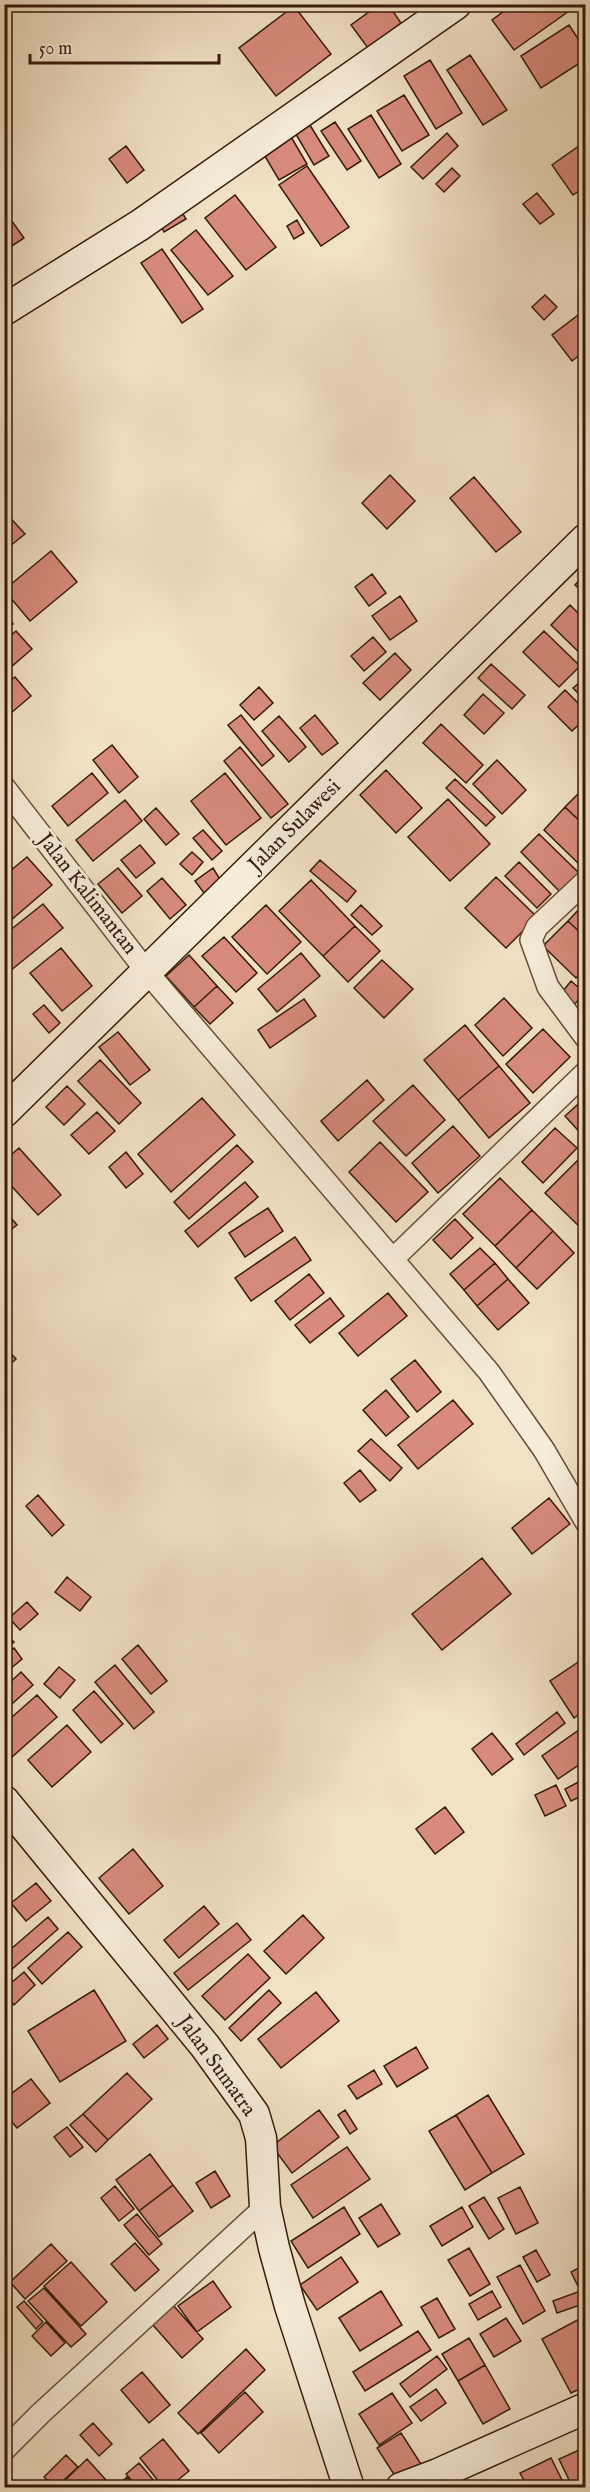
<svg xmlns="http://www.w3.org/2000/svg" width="590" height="2492" font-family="'IM FELL English',serif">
  <rect width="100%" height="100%" fill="#f1e1c5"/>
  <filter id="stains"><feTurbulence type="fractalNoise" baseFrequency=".00333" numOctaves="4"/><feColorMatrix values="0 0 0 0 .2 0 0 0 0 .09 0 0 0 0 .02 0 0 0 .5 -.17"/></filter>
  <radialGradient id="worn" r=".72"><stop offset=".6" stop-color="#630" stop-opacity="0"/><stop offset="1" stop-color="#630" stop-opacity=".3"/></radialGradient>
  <path fill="#d88b7c" stroke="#361b0a" stroke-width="1.5" d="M380,4H388L401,23L368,48L351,25Z
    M412,4H427L418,12Z
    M514,4H564L569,11L514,50L492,20Z
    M294,6L331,54L276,96L239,48Z
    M569,25L586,51V59L541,88L521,56Z
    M470,55L507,110L483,125L447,70Z
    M430,60L462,113L436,129L404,76Z
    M404,95L429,135L402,151L377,111Z
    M371,115L401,164L379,178L348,129Z
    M308,122L329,156L314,165L294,131Z
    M335,122L361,161L347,170L321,131Z
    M287,130L307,164L279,180L259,146Z
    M447,133L458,146L423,179L411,167Z
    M586,141V186L573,195L552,165Z
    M126,146L144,170L127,183L109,159Z
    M307,166L349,227L321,246L279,185Z
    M452,168L460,176L444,192L436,184Z
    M537,193L554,214L540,224L523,204Z
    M235,195L276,247L246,270L205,218Z
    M178,206L186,219L164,232L157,219Z
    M4,210L24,238L4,251Z
    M297,220L304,233L294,239L287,226Z
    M196,230L233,276L208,295L171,250Z
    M162,249L203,309L182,323L141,263Z
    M545,295L557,307L544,320L532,307Z
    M586,309V350L572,361L552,335Z
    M390,475L415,501L387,529L362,503Z
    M474,477L521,532L496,552L450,498Z
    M4,511L25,534L4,551Z
    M51,551L77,582L30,621L4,590Z
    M586,573V595L575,585Z
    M372,574L386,593L369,606L355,587Z
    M400,596L417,621L390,640L372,616Z
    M570,605L586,621V659L551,625Z
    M4,613L13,624L4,631Z
    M16,631L32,649L4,673V641Z
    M544,631L580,666L559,687L523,652Z
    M373,637L386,652L364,671L351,656Z
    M395,653L411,670L380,700L363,683Z
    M491,664L525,695L512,709L478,678Z
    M15,677L31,696L4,719V685Z
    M586,677V701L573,688Z
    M259,687L273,703L254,720L240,705Z
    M565,690L586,711V718L572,731L548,707Z
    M483,694L504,713L484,734L464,715Z
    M241,715L274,756L262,766L228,725Z
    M315,715L338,743L322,755L300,728Z
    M279,716L306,747L289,762L262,731Z
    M441,724L483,765L466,783L423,743Z
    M112,745L138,777L119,793L93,760Z
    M240,747L288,804L271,818L224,761Z
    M497,760L526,790L502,814L473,784Z
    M386,770L422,808L396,833L360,795Z
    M92,773L108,793L68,826L52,806Z
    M225,773L261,818L226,845L191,801Z
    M455,779L495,817L486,826L446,788Z
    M583,789L586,791V827L565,807Z
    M448,799L490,844L450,881L408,837Z
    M125,800L142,821L93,861L76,840Z
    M565,807L586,827V860L580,865L544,830Z
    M156,808L179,834L166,845L144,819Z
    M203,830L222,851L212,860L193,838Z
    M539,834L579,873L560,892L521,852Z
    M140,845L155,863L136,878L121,860Z
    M192,852L203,862L192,875L180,864Z
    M27,857L52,885L4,926V876Z
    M320,860L356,891L347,902L310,871Z
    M519,862L551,894L537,908L505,876Z
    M118,868L142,896L122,913L98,884Z
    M213,868L221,881L204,893L195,881Z
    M496,877L537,917L506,948L465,908Z
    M162,878L186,905L170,919L147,891Z
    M311,880L355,926L323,956L279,911Z
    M586,902V938L568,921Z
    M43,904L63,928L10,971L4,964V935Z
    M266,905L301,942L267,974L232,937Z
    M361,905L382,926L372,935L351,915Z
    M568,921L586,938V968L576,978L543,946Z
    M355,926L380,951L348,982L323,956Z
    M224,937L257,973L236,992L202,956Z
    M61,948L92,986L62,1011L30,973Z
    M301,953L320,976L277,1012L258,989Z
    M189,955L217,986L194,1007L166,976Z
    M382,960L413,989L384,1018L354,988Z
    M571,981L585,993L572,1007L559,996Z
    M217,986L233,1003L210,1024L194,1007Z
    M504,998L532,1028L503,1056L475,1025Z
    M304,999L316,1016L270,1048L258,1030Z
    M44,1005L60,1023L49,1033L33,1014Z
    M586,1005V1027L575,1014Z
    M465,1025L499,1066L458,1100L424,1060Z
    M543,1029L570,1057L533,1093L506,1064Z
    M118,1032L150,1070L130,1085L99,1047Z
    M100,1060L141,1103L119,1124L78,1081Z
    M499,1066L530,1103L489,1138L458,1100Z
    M367,1080L384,1100L338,1141L321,1121Z
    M413,1085L445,1120L406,1156L373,1121Z
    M67,1086L85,1104L64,1125L46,1107Z
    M586,1097V1139L565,1116Z
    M202,1098L235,1135L171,1192L138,1154Z
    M97,1112L115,1131L89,1154L71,1135Z
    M453,1126L480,1156L438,1193L412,1163Z
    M555,1128L577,1148L543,1183L522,1162Z
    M380,1142L428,1192L396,1222L349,1172Z
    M237,1145L253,1162L189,1219L174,1202Z
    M19,1148L61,1195L38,1215L4,1178V1161Z
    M126,1152L143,1174L126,1188L109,1167Z
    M581,1157L586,1161V1233L545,1193Z
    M500,1178L532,1210L495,1246L463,1214Z
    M245,1182L258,1197L198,1247L185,1231Z
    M268,1208L283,1231L245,1257L229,1233Z
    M4,1210L17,1225L4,1235Z
    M532,1210L553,1231L516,1268L495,1246Z
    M455,1219L473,1238L451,1259L433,1240Z
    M553,1231L574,1253L537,1289L516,1268Z
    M295,1237L311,1260L251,1301L235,1278Z
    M480,1248L495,1263L464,1290L450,1274Z
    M495,1263L508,1279L477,1306L464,1290Z
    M309,1274L324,1293L290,1320L275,1301Z
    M508,1279L529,1303L498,1330L477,1306Z
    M388,1293L407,1316L358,1356L339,1333Z
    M330,1298L344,1316L310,1343L295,1325Z
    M4,1346L16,1359L4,1370Z
    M415,1360L441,1392L417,1412L391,1379Z
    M386,1390L409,1417L386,1436L363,1410Z
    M453,1400L473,1424L418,1469L398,1445Z
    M371,1439L402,1468L390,1481L358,1451Z
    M360,1470L376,1490L360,1502L344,1483Z
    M38,1495L64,1525L52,1536L26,1506Z
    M549,1498L570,1524L532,1554L512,1528Z
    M482,1558L511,1594L442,1650L412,1614Z
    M67,1577L91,1597L80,1611L55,1592Z
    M27,1602L38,1614L20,1630L9,1618Z
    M4,1631L14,1642L4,1649Z
    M138,1645L167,1681L151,1694L122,1659Z
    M14,1648L22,1659L4,1674V1656Z
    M586,1657V1710L574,1718L550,1681Z
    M115,1665L154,1712L134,1729L95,1682Z
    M59,1667L75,1680L60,1698L44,1684Z
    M21,1672L33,1685L4,1711V1688Z
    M94,1691L123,1724L101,1743L73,1710Z
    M37,1695L57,1717L4,1764V1724Z
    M557,1712L565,1723L524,1755L516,1744Z
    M67,1725L91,1752L52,1787L28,1760Z
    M586,1725V1760L558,1779L542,1756Z
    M492,1733L513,1759L492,1775L472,1749Z
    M586,1778V1794L571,1801L565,1789Z
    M556,1785L566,1806L545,1816L535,1795Z
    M445,1807L464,1832L435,1854L416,1829Z
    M133,1849L163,1886L129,1914L99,1878Z
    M36,1883L51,1901L26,1921L11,1903Z
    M204,1906L219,1924L179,1958L164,1940Z
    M303,1915L324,1938L286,1974L264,1951Z
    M48,1917L58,1929L11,1970L4,1963V1955Z
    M237,1923L251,1940L188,1990L174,1973Z
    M68,1932L82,1947L42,1984L28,1968Z
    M248,1954L270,1978L225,2020L202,1996Z
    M24,1972L35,1985L14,2005L4,1994V1989Z
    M94,1990L126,2041L60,2082L28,2031Z
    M269,1990L281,2003L241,2041L229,2028Z
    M316,1992L339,2021L281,2068L258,2039Z
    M157,2025L168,2039L144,2058L133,2044Z
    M416,2047L428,2068L397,2087L384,2066Z
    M374,2070L382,2084L357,2099L348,2086Z
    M127,2073L152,2099L108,2140L83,2114Z
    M31,2079L50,2103L17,2128L4,2112V2099Z
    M488,2095L524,2154L492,2173L456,2115Z
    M319,2110L339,2137L292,2173L272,2146Z
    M345,2110L357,2129L350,2134L338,2115Z
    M83,2114L108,2140L96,2152L70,2125Z
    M456,2115L492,2173L465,2190L429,2131Z
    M67,2127L83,2147L70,2157L54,2137Z
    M347,2147L370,2179L313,2218L291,2185Z
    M150,2154L173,2185L139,2211L116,2180Z
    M215,2171L230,2196L211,2208L196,2183Z
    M173,2185L193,2211L159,2237L139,2211Z
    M115,2186L134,2209L119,2221L101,2198Z
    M520,2187L538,2223L516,2234L498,2198Z
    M484,2197L504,2229L489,2239L469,2206Z
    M381,2204L400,2234L378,2247L359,2218Z
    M344,2207L360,2234L308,2268L291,2241Z
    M462,2207L473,2227L442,2246L430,2226Z
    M137,2214L162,2244L149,2255L124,2225Z
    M135,2243L159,2270L135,2291L111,2264Z
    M51,2244L67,2261L25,2299L10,2282Z
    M469,2248L490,2284L470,2296L448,2260Z
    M536,2250L550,2275L537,2282L523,2257Z
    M341,2257L358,2282L317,2310L300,2285Z
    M71,2262L107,2302L81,2326L44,2286Z
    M586,2264V2283L578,2286L571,2272Z
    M520,2265L545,2311L523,2324L497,2277Z
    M213,2281L231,2307L197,2332L178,2306Z
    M44,2288L86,2334L71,2347L28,2301Z
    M586,2289V2303L557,2313L553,2301Z
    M381,2291L402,2325L360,2351L339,2318Z
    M492,2291L501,2307L478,2320L469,2304Z
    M437,2298L455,2329L439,2338L421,2307Z
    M24,2301L43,2322L36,2329L17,2307Z
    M173,2305L203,2339L182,2358L152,2324Z
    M583,2317L586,2386L571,2393L542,2339Z
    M506,2318L521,2341L494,2357L480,2334Z
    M46,2322L65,2343L51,2356L32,2336Z
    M418,2331L431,2350L365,2391L353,2372Z
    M469,2338L485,2365L458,2381L442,2354Z
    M246,2349L265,2370L198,2434L178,2413Z
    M437,2356L447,2369L410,2397L400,2384Z
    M485,2365L510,2409L483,2424L458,2381Z
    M142,2372L170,2405L149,2423L121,2390Z
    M436,2389L446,2403L421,2421L410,2407Z
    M245,2392L263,2412L219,2453L201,2433Z
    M392,2393L412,2423L379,2445L359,2414Z
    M93,2423L112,2444L99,2456L80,2435Z
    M401,2433L421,2464L397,2479L377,2448Z
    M163,2439L189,2471L168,2488H164L140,2458Z
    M586,2447V2488H573L559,2459Z
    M66,2455L78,2467L55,2488L44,2477Z
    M551,2458L566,2488H528L520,2473Z
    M87,2459L106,2480L98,2488H92L88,2483L83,2488H57Z
    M139,2463L160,2488H138L126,2474Z
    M127,2477L136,2488L118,2485Z"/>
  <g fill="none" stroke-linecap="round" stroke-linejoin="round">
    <defs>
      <path id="street" d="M4,787L147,972L489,1372L544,1450L586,1522
        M586,881L537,927L531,940L548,987L586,1038
        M394,1258L586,1072
        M4,2450L40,2414L265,2207"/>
      <path id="secondary" d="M4,310L140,225L456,4
        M4,1112L586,539
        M4,1801L205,2046L254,2114L261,2138L265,2207L274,2248L290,2306L349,2488
        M401,2488L438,2474L586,2408"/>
    </defs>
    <use href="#street" stroke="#654c39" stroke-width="24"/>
    <use href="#secondary" stroke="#361b0a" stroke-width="33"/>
    <use href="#street" stroke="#f6ecd9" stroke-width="21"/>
    <use href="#secondary" stroke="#f6ecd9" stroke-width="30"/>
  </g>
  <g text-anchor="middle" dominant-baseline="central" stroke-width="6" stroke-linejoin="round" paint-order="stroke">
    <g font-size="21" fill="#361b0a" stroke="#f6ecd9">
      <text transform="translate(295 826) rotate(-45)">Jalan Sulawesi</text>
      <text transform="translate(87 894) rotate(52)">Jalan Kalimantan</text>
      <text transform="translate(216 2066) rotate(54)">Jalan Sumatra</text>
    </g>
  </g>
  <rect width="590" height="2492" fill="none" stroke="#f1e1c5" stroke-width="24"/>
  <rect x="6" y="6" width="578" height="2480" fill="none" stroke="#361b0a" stroke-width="3"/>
  <rect x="12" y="12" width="566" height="2468" fill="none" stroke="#361b0a" stroke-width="1.5"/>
  <path d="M30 54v9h189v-9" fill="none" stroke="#361b0a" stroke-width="3"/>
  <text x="39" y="54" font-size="18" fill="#361b0a" stroke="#f6ecd9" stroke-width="4.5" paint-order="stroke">50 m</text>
  <rect width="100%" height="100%" filter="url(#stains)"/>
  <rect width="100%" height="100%" fill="url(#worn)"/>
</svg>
